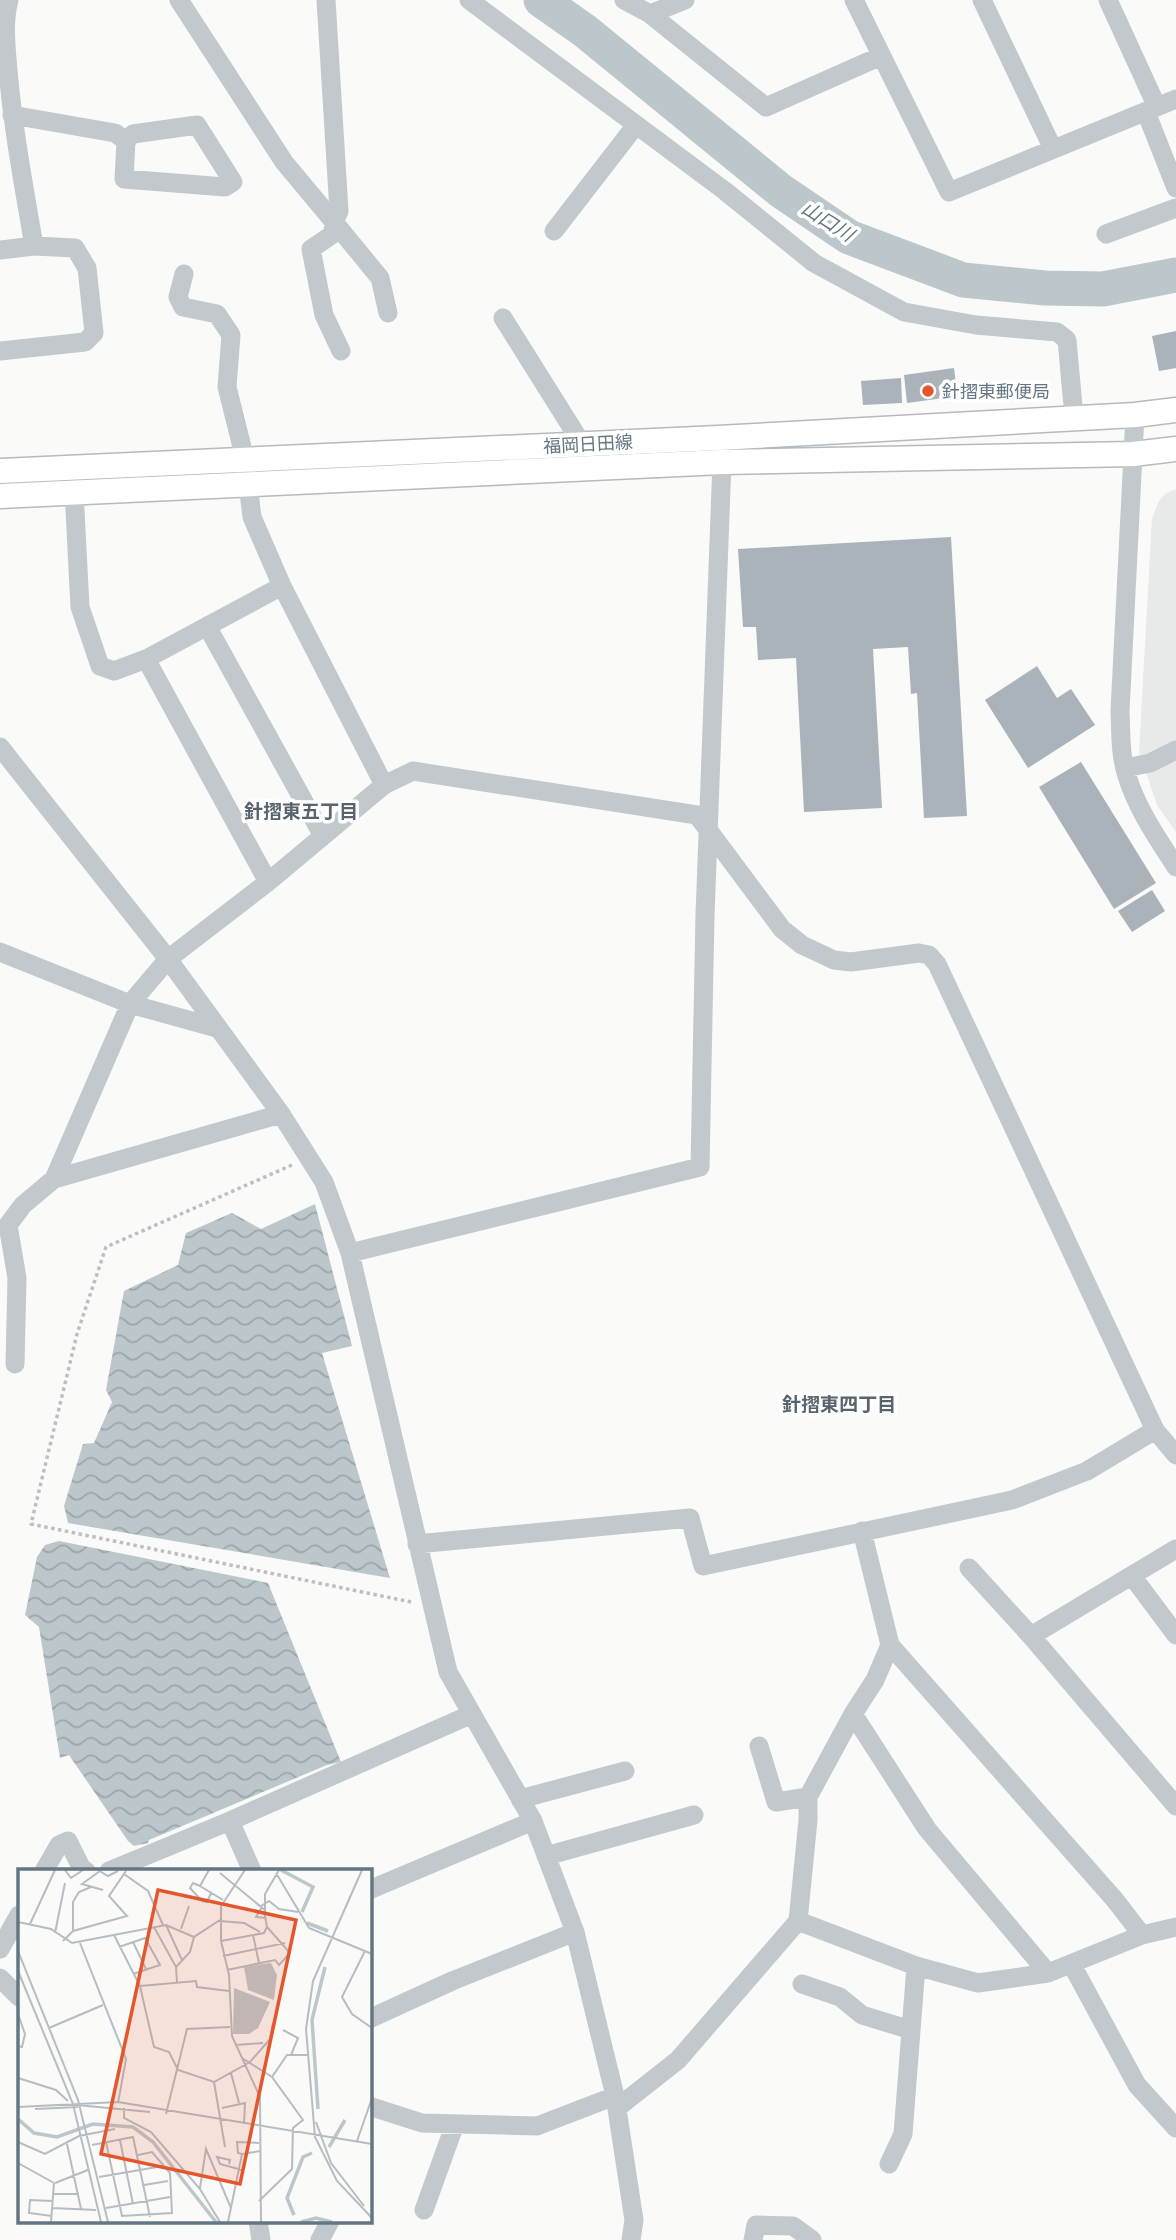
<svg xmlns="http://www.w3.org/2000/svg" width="1176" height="2240" font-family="Quicksand,'Noto Sans JP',sans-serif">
  <defs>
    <pattern id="water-waves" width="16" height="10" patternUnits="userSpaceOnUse" patternTransform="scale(1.75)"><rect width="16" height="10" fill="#bbc7cb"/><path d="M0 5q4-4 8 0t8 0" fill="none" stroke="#9ca6aa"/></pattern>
  </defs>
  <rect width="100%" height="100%" fill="#fafaf8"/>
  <path fill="#e8e9e9" d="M1176,489V832L1157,805L1139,752L1152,518L1159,501L1165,494Z"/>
  <path fill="url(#water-waves)" d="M315,1204L352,1346L322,1353L390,1578L68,1523L64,1506L83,1444L94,1443L112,1402L106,1390L124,1291L178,1265L186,1233L232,1213L261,1229Z
    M59,1541L268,1583L341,1762L327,1765L149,1840L148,1843L134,1846L128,1841L69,1755L60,1758L39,1627L25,1615L37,1557L45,1545Z"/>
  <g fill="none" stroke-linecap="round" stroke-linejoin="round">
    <path stroke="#bbc7cb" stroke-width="35" d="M541,0L585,31L781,191L849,237L963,280L1045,288L1103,289L1176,275"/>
  </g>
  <path fill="#aab3b9" d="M1176,331V368L1159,371L1152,336Z
    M954,368L956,384L949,385L951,397L907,403L904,375Z
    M901,378L902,403L863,405L861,381Z
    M951,537L967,816L924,818L917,693L911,694L908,647L873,649L882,808L804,812L796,658L758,660L756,627H743L738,549Z
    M1037,666L1057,698L1071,689L1095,725L1028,768L985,700Z
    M1081,762L1156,883L1114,909L1039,787Z
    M1152,890L1165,911L1132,932L1118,911Z"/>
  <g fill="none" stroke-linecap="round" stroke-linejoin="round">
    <defs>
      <path id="major" d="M0,471L718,438L1135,415L1176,410
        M0,496L722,462L1133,454L1176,449"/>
    </defs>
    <use href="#major" stroke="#b5babe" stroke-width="27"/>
    <path stroke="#bbbfc2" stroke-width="3.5" stroke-dasharray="3.5 3.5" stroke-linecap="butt" d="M292,1165L106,1247L77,1334L31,1524L411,1602"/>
    <path stroke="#c3c8cc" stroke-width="19" d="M179,0L284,162L334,222L339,211L326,0
      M469,0L725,191L814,263L904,312L976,325L1057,332L1067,340L1074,417
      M624,0L650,14L766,107L881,56
      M854,0L949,192L1176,99
      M982,0L1053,149
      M1108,0L1157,107
      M650,14L685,0
      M1146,112L1176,188
      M12,115L115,133L126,141
      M197,125L233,182L225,187L124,179L126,141L133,134Z
      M334,222L333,234L311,249L324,315L341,351
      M334,222L380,278L388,313
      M554,231L636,125
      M1106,234L1176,208
      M0,250L34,246C24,187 13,129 8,70C6,47 3,22 9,0
      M184,274L178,297L183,307L217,314L231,335L227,387L245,459L252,517L282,586L384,785
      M503,318L582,444L583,454
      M0,351L85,342L94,333L87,268L75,248L34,246
      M1135,415L1120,711C1121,733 1120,755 1127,776C1137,809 1158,839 1176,867
      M74,491L80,607L100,666L114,671L146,659L282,586
      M207,626L323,836
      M146,659L268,882
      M0,747L168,959L281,1114L324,1182L350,1253L448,1672L533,1821L575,1932L615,2096L634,2220L631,2240
      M1125,768L1150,763L1176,750
      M0,952L130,1004L217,1028
      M54,1179L281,1114
      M350,1253L700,1167L705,915L722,462L720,450
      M15,1364L17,1278L8,1225L23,1205L54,1179L130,1004L168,959L268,882L384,785L413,771L697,815L782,929L802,945L834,960L851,962L919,953L929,955L937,964L1155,1430L1176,1455
      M862,1531L890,1645L1115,1900L1142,1935
      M417,1544L690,1518L703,1566L1012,1500L1087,1471L1155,1430
      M1176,1549L1031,1636L1176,1806
      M969,1568L1031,1636
      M1132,1576L1176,1635
      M853,1714L927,1829L1048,1973
      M759,1746L776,1802L808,1797
      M520,1799L625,1771
      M230,1821L252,1871
      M546,1856L694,1815
      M44,1871L59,1845L68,1841L82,1869L86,1871
      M109,1871L230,1821L472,1714
      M369,1890L533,1821
      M798,1921L916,1966L978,1983L1048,1973L1142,1935L1176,1927
      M0,1949L19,1915
      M1072,1965L1137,2085L1176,2128
      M0,1978L19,1997
      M802,1984L840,1997L862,2015L911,2030
      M369,2019L452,1981L575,1932
      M369,2106L422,2123L537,2126L615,2096
      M617,2108L678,2060L798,1921L808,1820V1797L853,1714L875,1680L890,1645
      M889,2164L903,2134L916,1966
      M424,2210L455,2124
      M258,2221L261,2240
      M320,2240L330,2221
      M753,2240L756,2225L793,2226L812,2240"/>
    <use href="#major" stroke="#fff" stroke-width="24"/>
  </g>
  <circle fill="#e4572e" stroke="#fff" stroke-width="2.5" cx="928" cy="391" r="7"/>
  <g text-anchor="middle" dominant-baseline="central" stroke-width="7" stroke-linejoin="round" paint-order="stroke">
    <g font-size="18" fill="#657683" stroke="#fff" text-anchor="start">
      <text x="942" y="391">針摺東郵便局</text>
    </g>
    <g font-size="18" fill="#657683" stroke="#fff">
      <text transform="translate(588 444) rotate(-3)">福岡日田線</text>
    </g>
    <g font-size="19" font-style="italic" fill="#60757c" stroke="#fff">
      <text transform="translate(828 221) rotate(32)">山口川</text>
    </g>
    <g font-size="19" font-weight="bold" fill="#57646e" stroke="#fff">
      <text x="301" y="811">針摺東五丁目</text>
      <text x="839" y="1404">針摺東四丁目</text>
    </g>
  </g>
  <g transform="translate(18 1869)">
    <rect width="354" height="354" fill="#fafaf8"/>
    <path d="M253,94L259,106L256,131L230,121L226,98ZM216,119L252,133L240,159L231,165H215Z" fill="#bbc7cb"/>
    <path fill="none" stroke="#bbc7cb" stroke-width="3.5" d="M263,1L295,18L284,43M289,54L310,62M300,240L294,151L307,98M0,250L16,264L39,268L75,255L115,258L135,273L198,353M311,278L327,251M276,346L269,329L285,288L294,284M283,353L298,349L314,353"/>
    <path fill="none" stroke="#b5bdc2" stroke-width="2" d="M47,1L53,9L65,1M80,1L90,7L100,2M191,1L182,17L205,31M227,1L203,37V72L211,106L214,167L242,228L243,353M344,1L295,112L288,160L297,268L319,312L354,349M82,2L64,15L85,21M202,4L248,42M258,4L291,59L354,85M106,5L130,22L145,56M182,17L175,14L172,19L184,32L189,33L193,24M243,37L251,32L261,40L280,43M244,38L238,48L248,49M202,52L226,54L242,63M0,53L33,60L54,74L148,56L176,68M12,55L37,1M148,56L164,91M136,58L158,98L159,113M163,60L171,37M55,62V33L61,23L73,18M37,64L47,14M96,66L122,117L136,178L151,183L160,201L196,213L232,193L252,170L255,154M235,66L241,94M45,72L55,62L109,47L91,27L108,2M203,72L246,64L249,58M115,73L128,100M62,74L108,190L100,234M101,78L127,69L142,96L115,105M0,82L60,231L90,353M347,82L324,128L334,145L354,159M205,87L267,74M158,98L172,83L176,68L202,51M209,101L257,91L261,96L272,84L249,58L247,47V25L261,1M0,102L55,235L83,353M122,117L178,112L179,118L211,122M0,145L7,165L4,178L0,177M31,159L85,136M265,161L280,169L273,186M217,176L245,174M224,189L254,208L285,251L275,259L274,300L241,332M213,204L221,234M254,208L269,186H290M0,209L38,221L50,232M196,213L207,278M59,236L132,243M0,238L100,233L354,275M106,239V249L133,263L182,320L202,353M204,239L227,234L226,255M17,240L60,238M148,245L169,160L212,158M298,253L313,294L346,337M102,271L115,335M339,272L354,229M0,273L27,285L61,267L97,260M88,273L104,347L154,344L152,304L134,283L120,286M49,275L63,340M74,276L115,268L132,348M224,285L220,284L219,273L241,274M0,294L36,314M211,295L212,291L199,288L202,295L224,301M81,308L145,297M37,314L70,301M126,316L150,312M182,319L188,280L213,339M34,325H61M34,339L78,341M88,339L152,328M34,347L11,344L12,331L34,332M33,353L36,314M210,353L224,285L242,282"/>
    <path fill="#e4572e" fill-opacity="0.15" stroke="#e4572e" stroke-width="3.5" d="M140,21L278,51L222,315L83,285Z"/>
    <rect width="354" height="354" fill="none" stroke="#657683" stroke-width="3.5"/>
  </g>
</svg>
